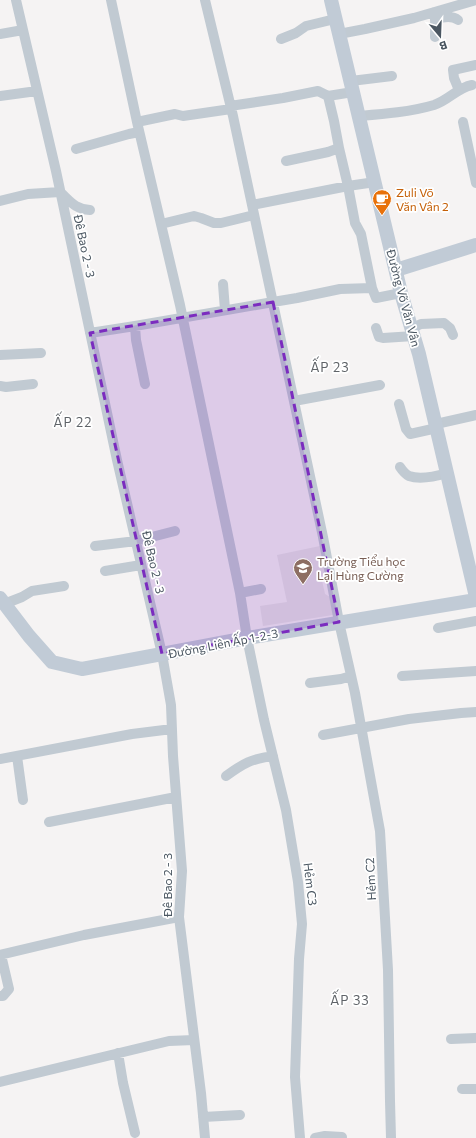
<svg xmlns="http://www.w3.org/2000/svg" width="476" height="1138" font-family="Commissioner,sans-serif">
  <rect width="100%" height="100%" fill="#f5f3f3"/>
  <path fill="#e6e4e5" d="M320,546L326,575L321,576L325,594L330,597L333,615L263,626L260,606L287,602L277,555Z"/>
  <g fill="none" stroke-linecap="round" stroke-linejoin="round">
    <path stroke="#c1cad2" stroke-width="10" d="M16,0L56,171L117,460L162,654L171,705L173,756L182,871L179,917L201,1093L205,1138
      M111,0L137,122L180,305L240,593L247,638L264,720L286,810L298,882L302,924L299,959L295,1077L300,1138
      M205,0L233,116L323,537L339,622L355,693L380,831L388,970L390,1101L391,1138
      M434,12C436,20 435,29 435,37
      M436,19C443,17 452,15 458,20
      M0,34L23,30
      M339,34L365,29L414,18L476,0
      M281,39L296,33L306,26L335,19
      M351,81L392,76
      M459,90L454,78L453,70L476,65
      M0,96L37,91
      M230,106L283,98L318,91L328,96L353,92
      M359,116C384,114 410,112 434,105C449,100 457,88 472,85
      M137,122L175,114L183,116L231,109
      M463,122L476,183
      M76,149L129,134L139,132
      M286,161L328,152L339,148
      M0,201L28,194L60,192C71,202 75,209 90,210
      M252,205L348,186L339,148L334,121L328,96
      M161,224L194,216L201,218L214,223H221L254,215
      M223,284L225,310
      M372,288L361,234L355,223L348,186L375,182
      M135,326L136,340L145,384
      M376,328L379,337L383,338L414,336
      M412,328L421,324L444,323L450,328L453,335
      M90,333L135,326L273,302L297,298L340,289L372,288L376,298L401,293
      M0,355L41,353
      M0,386L6,387L33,384
      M294,401L380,385
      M399,404L406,429L410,434L437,428
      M436,424L476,415
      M400,467C402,470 405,474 409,476C420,480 437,476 447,473
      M95,546L136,541L175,531
      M105,571L141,565
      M240,593L261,589
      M4,604L22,597L32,591L64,586
      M438,628L476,621
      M402,676L476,671
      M310,683L341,679L351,676
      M323,735L409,719L461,713L476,712
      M17,756L23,800
      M0,759L132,734L172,729
      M226,776C244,763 251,759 273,756
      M49,822L176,797
      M0,955L84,935L179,917
      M0,996H3L9,989L1,955
      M451,1039L476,1038
      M118,1053L123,1083L135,1133
      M0,1082L169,1041L194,1040
      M462,1089H476
      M203,1117L240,1115
      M315,1138L325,1136L342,1137"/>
    <path stroke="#c1cbd6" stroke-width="14" d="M331,0L401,293L419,354L476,597
      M396,270L476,245
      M0,598L29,636L52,662L82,669L247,638L476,600"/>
  </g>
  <path fill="#7b2cbf" fill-opacity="0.2" stroke="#7b2cbf" stroke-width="3" stroke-dasharray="8 5" stroke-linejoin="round" d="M273,302L339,622L162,654L90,333Z"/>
  <defs>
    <symbol id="cafe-pin" viewBox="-11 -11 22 30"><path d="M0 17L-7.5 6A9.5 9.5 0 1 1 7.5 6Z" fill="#e8710a" stroke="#fff"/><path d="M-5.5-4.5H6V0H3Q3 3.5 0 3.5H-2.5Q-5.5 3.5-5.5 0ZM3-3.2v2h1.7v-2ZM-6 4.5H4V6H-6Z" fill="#fff"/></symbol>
    <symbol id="school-pin" viewBox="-11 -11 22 30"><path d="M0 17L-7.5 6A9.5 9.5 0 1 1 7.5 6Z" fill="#8d6e63" stroke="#fff"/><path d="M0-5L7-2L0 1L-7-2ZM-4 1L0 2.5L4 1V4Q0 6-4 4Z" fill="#fff"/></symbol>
  </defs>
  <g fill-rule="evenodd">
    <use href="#cafe-pin" x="371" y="188" width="22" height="30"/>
    <use href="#school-pin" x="292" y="557" width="22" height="30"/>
  </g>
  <g text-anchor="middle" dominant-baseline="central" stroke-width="3.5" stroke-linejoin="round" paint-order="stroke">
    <g font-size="12" fill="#c56008" stroke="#fff" text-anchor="start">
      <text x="396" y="192">Zuli Võ<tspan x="396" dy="14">Văn Vân 2</tspan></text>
    </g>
    <g font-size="12" fill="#4a5661" stroke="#fff">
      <text transform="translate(85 246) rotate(78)">Đê Bao 2 - 3</text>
      <text transform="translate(404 298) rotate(75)">Đường Võ Văn Vân</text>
      <text transform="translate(154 562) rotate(77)">Đê Bao 2 - 3</text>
      <text transform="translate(223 643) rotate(-11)">Đường Liên Ấp 1-2-3</text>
      <text transform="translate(370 879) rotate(-93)">Hẻm C2</text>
      <text transform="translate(311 884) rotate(83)">Hẻm C3</text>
      <text transform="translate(167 885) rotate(-90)">Đê Bao 2 - 3</text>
    </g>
    <g font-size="12" fill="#785e54" stroke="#fff" text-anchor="start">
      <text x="317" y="561">Trường Tiểu học<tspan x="317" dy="14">Lại Hùng Cường</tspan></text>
    </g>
    <g font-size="13" letter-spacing="1" fill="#5f6368" stroke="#fff">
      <text x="330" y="367">ẤP 23</text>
      <text x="73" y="422">ẤP 22</text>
      <text x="350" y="1000">ẤP 33</text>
    </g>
  </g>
  <g transform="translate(440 36) rotate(161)" stroke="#ffffff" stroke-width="3" paint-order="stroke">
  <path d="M0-3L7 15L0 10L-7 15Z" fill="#4a5661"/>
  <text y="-6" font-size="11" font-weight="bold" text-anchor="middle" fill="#4a5661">B</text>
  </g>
</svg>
